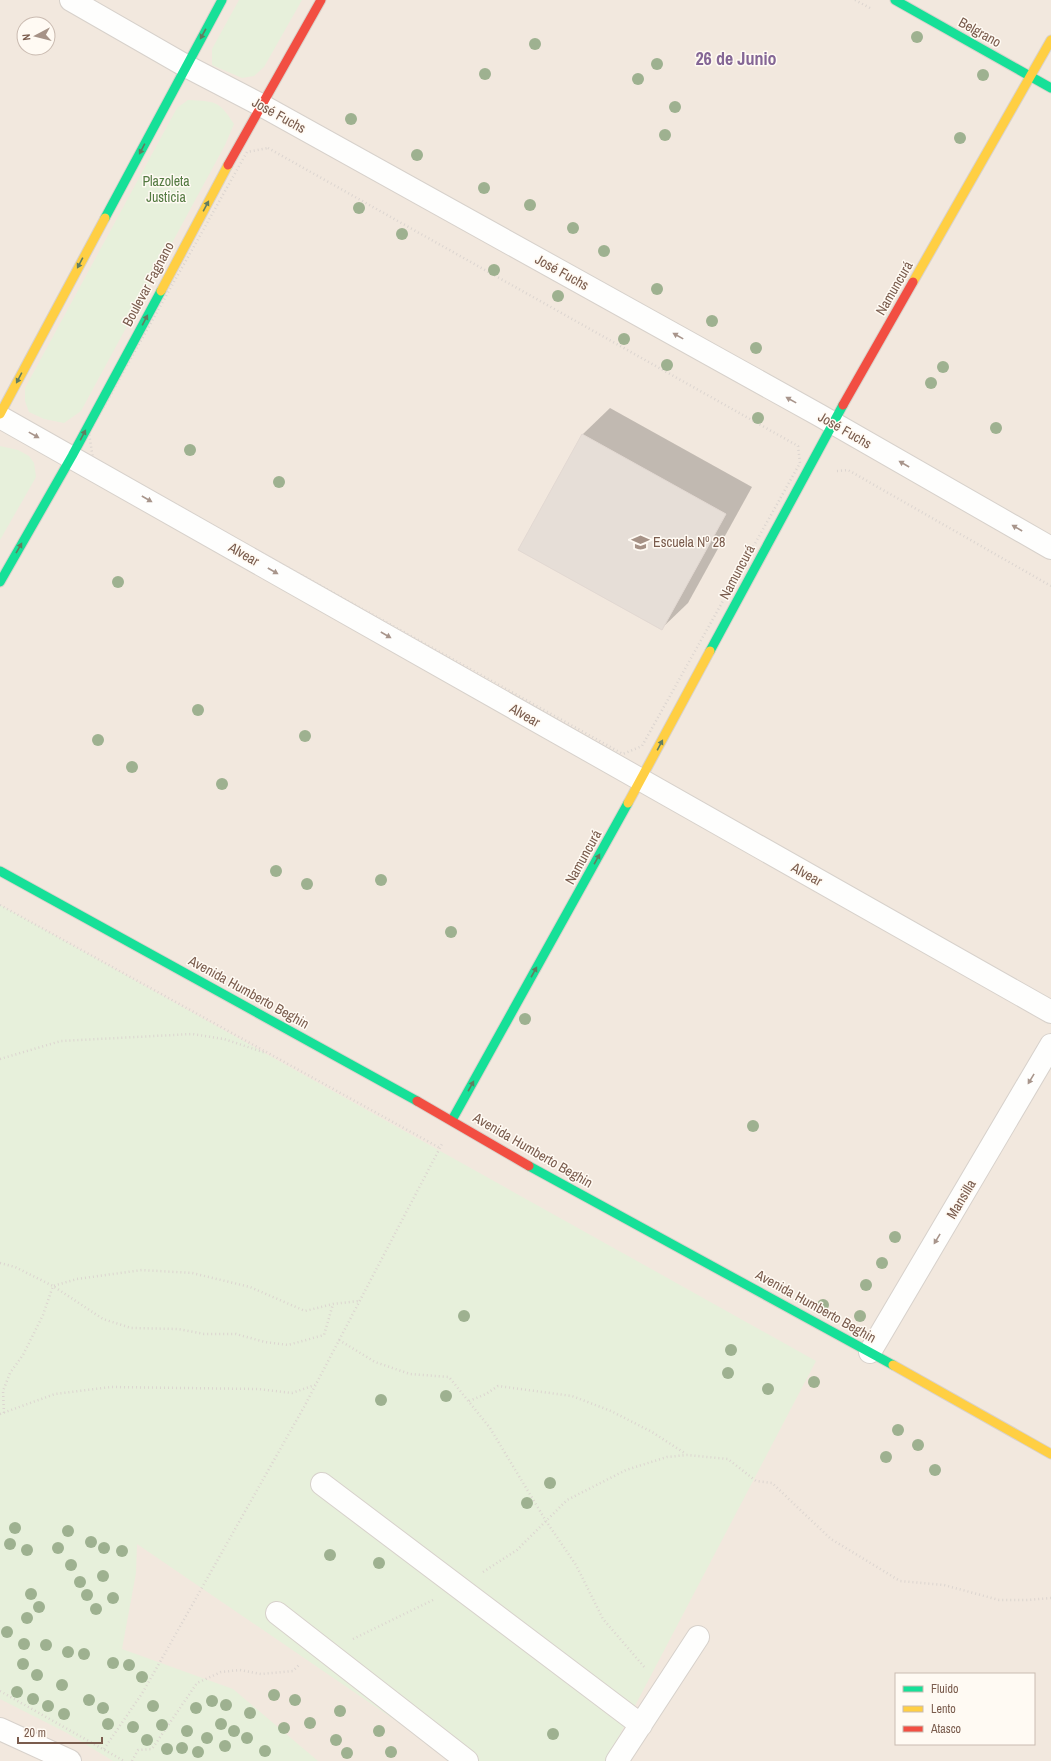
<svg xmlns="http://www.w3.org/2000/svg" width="1051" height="1761" font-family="'Archivo Narrow',sans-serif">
  <rect width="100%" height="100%" fill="#f9f5f0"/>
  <path fill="#f2e8de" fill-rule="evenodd" d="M0,0H1051V1761H0ZM24,24H48V48H24ZM896,1674H1034V1744H896Z"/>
  <path fill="#e7f0db" d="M239,0H302L264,67L254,76L242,78L212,65V49Z
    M188,100C215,102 218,99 234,124L225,145L81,411L64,423L44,419L29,412L25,401V388L177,108Z
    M0,446L18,450L29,456L34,463L36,477L0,540Z
    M0,905L816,1361L606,1761H455L137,1544L136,1573L122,1649L233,1689L318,1761H113L67,1733L0,1699Z"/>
  <path fill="#0003" d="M610,408L752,487L688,603L661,629L519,550L583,434Z"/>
  <path fill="#e6ded7" stroke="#e2d8d2" d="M582,434L726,514L662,630L518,550Z"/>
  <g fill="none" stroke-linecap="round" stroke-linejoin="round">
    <defs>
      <path id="street" d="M71,0L186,66L261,105L819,415L1051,548
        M0,417L1051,1012
        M870,1352L1051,1045
        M322,1484L641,1725
        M277,1613L467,1761
        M0,1729L70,1761
        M617,1761L698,1637"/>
      <path id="fast" d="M895,0L1051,88
        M105,218L222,0
        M0,582L72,456L161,291
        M710,651L843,405
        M0,871L417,1101
        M452,1120L628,803
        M529,1166L893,1365"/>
      <path id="slow" d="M913,282L1051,40
        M161,291L228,165
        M0,414L105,218
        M628,803L710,651
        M893,1365L1051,1454"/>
      <path id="jam" d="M228,165L321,0
        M843,405L913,282
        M417,1101L529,1166"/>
    </defs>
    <use href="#street" stroke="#d7d1cb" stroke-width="24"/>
    <use href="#fast" stroke="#d9d2cb" stroke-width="11"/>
    <use href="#slow" stroke="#d9d2cb" stroke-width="11"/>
    <use href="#jam" stroke="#d9d2cb" stroke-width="11"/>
    <path stroke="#dcd5d0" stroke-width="2.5" stroke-dasharray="1 3" stroke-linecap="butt" d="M855,0L870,8
      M268,148L798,446L800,463L642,746L623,754L93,459L89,433L247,152Z
      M837,471L848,470L1051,586
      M0,905L440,1148
      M0,1059L61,1041L192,1034L224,1039L266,1053
      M0,1263L15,1267L53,1286L103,1319L131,1328L178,1329L204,1334H236L265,1342L288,1345L324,1335L333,1304
      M339,1340L375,1362L410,1374L449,1377L490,1428L546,1521L576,1565L603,1619L646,1669
      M469,1401L486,1394L498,1386L572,1396L611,1411L652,1432L686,1454
      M4,1413L3,1391L10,1373L23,1355L43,1315L53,1286L77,1279L142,1270L192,1273L250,1287L305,1311L333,1304L359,1301
      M0,1414L55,1394L111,1387L258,1389L292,1393L315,1385
      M483,1572L517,1550L567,1500L626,1470L667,1457L687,1455L728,1459L756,1481L772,1483L831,1539L900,1581L944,1585L999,1600H1027L1051,1598
      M353,1639L433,1600
      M0,1691L124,1761
      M104,1749L143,1692L304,1407L442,1144
      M132,1761L138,1750L152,1749L197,1683L221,1672L240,1670L261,1674L293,1671L300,1664"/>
    <use href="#street" stroke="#fefefd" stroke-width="22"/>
    <use href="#fast" stroke="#16e098" stroke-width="9"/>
    <use href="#slow" stroke="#ffcf43" stroke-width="9"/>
    <use href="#jam" stroke="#f24e42" stroke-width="9"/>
  </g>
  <g fill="#9eb190">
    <circle cx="917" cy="37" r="6"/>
    <circle cx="535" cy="44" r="6"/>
    <circle cx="657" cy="64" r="6"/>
    <circle cx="485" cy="74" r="6"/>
    <circle cx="983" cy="75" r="6"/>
    <circle cx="638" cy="79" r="6"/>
    <circle cx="675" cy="107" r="6"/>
    <circle cx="351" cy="119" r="6"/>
    <circle cx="665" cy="135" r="6"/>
    <circle cx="960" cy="138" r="6"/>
    <circle cx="417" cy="155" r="6"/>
    <circle cx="484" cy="188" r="6"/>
    <circle cx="530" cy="205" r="6"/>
    <circle cx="359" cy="208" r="6"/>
    <circle cx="573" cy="228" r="6"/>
    <circle cx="402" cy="234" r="6"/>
    <circle cx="604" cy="251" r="6"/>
    <circle cx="494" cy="270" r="6"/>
    <circle cx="657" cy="289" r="6"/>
    <circle cx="558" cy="296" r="6"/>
    <circle cx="712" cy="321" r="6"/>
    <circle cx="624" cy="339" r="6"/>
    <circle cx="756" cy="348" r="6"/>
    <circle cx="667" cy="365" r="6"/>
    <circle cx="943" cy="367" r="6"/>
    <circle cx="931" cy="383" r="6"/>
    <circle cx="758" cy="418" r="6"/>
    <circle cx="996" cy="428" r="6"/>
    <circle cx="190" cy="450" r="6"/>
    <circle cx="279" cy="482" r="6"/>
    <circle cx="118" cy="582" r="6"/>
    <circle cx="198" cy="710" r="6"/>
    <circle cx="305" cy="736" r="6"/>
    <circle cx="98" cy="740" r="6"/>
    <circle cx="132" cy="767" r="6"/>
    <circle cx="222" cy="784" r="6"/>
    <circle cx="276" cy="871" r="6"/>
    <circle cx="381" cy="880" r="6"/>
    <circle cx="307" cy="884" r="6"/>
    <circle cx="451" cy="932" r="6"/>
    <circle cx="525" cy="1019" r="6"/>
    <circle cx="753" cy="1126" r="6"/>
    <circle cx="895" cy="1237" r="6"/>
    <circle cx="882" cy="1263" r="6"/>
    <circle cx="866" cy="1285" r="6"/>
    <circle cx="823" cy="1305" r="6"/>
    <circle cx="464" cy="1316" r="6"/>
    <circle cx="860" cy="1316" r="6"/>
    <circle cx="731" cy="1350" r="6"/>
    <circle cx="728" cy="1373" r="6"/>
    <circle cx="814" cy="1382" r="6"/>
    <circle cx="768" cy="1389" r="6"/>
    <circle cx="446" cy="1396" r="6"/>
    <circle cx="381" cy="1400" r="6"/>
    <circle cx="898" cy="1430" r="6"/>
    <circle cx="918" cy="1445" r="6"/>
    <circle cx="886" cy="1457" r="6"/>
    <circle cx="935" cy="1470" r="6"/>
    <circle cx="550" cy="1483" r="6"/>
    <circle cx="527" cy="1503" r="6"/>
    <circle cx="15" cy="1528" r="6"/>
    <circle cx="68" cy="1531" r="6"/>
    <circle cx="91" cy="1542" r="6"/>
    <circle cx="10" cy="1544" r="6"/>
    <circle cx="58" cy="1548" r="6"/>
    <circle cx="104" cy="1548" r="6"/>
    <circle cx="27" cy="1550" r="6"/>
    <circle cx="122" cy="1551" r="6"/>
    <circle cx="330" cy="1555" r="6"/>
    <circle cx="379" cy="1563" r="6"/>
    <circle cx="71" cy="1565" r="6"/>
    <circle cx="103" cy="1576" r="6"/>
    <circle cx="80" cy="1582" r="6"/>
    <circle cx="31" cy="1594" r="6"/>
    <circle cx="87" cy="1595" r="6"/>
    <circle cx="113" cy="1598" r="6"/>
    <circle cx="39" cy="1607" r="6"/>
    <circle cx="96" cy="1609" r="6"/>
    <circle cx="27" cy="1618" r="6"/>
    <circle cx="7" cy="1632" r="6"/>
    <circle cx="24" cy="1644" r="6"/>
    <circle cx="46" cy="1645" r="6"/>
    <circle cx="68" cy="1652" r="6"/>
    <circle cx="84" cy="1654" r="6"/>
    <circle cx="113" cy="1663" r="6"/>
    <circle cx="23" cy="1664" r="6"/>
    <circle cx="129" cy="1665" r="6"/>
    <circle cx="37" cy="1675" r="6"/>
    <circle cx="142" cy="1677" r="6"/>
    <circle cx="62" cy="1685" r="6"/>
    <circle cx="17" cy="1692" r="6"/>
    <circle cx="274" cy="1695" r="6"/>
    <circle cx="33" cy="1699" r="6"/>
    <circle cx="89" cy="1700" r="6"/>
    <circle cx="295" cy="1700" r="6"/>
    <circle cx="212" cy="1701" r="6"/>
    <circle cx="226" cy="1705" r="6"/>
    <circle cx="48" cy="1706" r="6"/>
    <circle cx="153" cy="1706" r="6"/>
    <circle cx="103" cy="1708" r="6"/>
    <circle cx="196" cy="1708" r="6"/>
    <circle cx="340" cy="1711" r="6"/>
    <circle cx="250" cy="1713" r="6"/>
    <circle cx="64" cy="1714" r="6"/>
    <circle cx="310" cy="1723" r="6"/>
    <circle cx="108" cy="1724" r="6"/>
    <circle cx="221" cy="1724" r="6"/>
    <circle cx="162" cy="1725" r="6"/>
    <circle cx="133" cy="1727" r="6"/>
    <circle cx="284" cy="1728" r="6"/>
    <circle cx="187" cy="1731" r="6"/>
    <circle cx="234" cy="1731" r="6"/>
    <circle cx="379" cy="1731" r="6"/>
    <circle cx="553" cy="1734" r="6"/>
    <circle cx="207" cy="1738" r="6"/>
    <circle cx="247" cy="1738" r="6"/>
    <circle cx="147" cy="1740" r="6"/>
    <circle cx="336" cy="1740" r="6"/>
    <circle cx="225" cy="1746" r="6"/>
    <circle cx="182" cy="1748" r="6"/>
    <circle cx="167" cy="1749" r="6"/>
    <circle cx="265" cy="1751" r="6"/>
    <circle cx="198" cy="1752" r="6"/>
    <circle cx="391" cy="1752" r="6"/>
    <circle cx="347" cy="1753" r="6"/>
  </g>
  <defs><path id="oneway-solid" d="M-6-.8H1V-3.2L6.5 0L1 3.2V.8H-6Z"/></defs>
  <g fill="#617d60">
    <use href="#oneway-solid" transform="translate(203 34) rotate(119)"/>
    <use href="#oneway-solid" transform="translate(142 149) rotate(118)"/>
    <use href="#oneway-solid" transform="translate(206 206) rotate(-62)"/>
    <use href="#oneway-solid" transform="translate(80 263) rotate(118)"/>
    <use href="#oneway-solid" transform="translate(145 320) rotate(-62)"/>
    <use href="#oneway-solid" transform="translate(19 378) rotate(118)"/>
    <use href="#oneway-solid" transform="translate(83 435) rotate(-62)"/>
    <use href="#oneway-solid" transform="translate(19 548) rotate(-60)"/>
    <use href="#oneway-solid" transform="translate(660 745) rotate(-62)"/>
    <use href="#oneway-solid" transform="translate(597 859) rotate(-61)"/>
    <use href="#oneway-solid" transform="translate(534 972) rotate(-61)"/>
    <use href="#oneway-solid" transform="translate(471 1086) rotate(-61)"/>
  </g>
  <g fill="#a8958b">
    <use href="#oneway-solid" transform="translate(678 336) rotate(-151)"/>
    <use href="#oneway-solid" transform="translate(791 400) rotate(-151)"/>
    <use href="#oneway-solid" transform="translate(34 435) rotate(29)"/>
    <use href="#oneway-solid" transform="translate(904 464) rotate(-150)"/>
    <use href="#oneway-solid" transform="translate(147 499) rotate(30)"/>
    <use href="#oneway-solid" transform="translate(1017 528) rotate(-150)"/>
    <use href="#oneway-solid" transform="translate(273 571) rotate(30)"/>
    <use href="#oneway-solid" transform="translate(386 635) rotate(30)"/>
    <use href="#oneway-solid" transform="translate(1031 1079) rotate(121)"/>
    <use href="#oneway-solid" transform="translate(937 1239) rotate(121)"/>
  </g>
  <defs>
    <symbol id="school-bare" viewBox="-9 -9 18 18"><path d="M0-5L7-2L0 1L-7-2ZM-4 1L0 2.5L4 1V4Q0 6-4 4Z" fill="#a69286" stroke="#fffaf3" stroke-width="2.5" paint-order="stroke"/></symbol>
  </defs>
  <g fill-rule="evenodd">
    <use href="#school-bare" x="628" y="530" width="25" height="25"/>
  </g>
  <g text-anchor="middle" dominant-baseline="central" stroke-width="3" stroke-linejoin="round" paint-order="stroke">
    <g font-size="14" fill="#7a5c4d" stroke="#fffaf3">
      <text transform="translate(980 32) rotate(29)">Belgrano</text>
      <text transform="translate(279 115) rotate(29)">José Fuchs</text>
      <text transform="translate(562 272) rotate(29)">José Fuchs</text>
      <text transform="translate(148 284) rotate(-62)">Boulevar Fagnano</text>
      <text transform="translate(894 288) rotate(-60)">Namuncurá</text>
      <text transform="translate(845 430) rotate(30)">José Fuchs</text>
      <text transform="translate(244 554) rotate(30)">Alvear</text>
      <text transform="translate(737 572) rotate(-62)">Namuncurá</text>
      <text transform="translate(525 715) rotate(30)">Alvear</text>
      <text transform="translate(583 857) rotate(-61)">Namuncurá</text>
      <text transform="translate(807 874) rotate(29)">Alvear</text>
      <text transform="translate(249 992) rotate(29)">Avenida Humberto Beghin</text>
      <text transform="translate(533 1150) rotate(30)">Avenida Humberto Beghin</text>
      <text transform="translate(961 1199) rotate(-59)">Mansilla</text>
      <text transform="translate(816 1306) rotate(29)">Avenida Humberto Beghin</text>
    </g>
    <g font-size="14" fill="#537a41" stroke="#fffaf3">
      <text x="166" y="181">Plazoleta<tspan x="166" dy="16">Justicia</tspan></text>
    </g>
    <g font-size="14" fill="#7a5c4d" stroke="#fffaf3" text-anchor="start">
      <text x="653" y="542">Escuela Nº 28</text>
    </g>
    <g font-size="18" font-weight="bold" fill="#846695" stroke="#fffaf3">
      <text x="736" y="58">26 de Junio</text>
    </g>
  </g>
  <rect x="895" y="1673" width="140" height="72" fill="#fffaf3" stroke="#cabbb1"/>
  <rect x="903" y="1686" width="20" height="6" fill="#16e098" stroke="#cabbb1"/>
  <text x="931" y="1693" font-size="12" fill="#7a5c4d">Fluido</text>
  <rect x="903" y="1706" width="20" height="6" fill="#ffcf43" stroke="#cabbb1"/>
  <text x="931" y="1713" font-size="12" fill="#7a5c4d">Lento</text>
  <rect x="903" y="1726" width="20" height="6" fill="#f24e42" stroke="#cabbb1"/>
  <text x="931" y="1733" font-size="12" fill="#7a5c4d">Atasco</text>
  <g transform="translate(36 36) rotate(263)"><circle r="19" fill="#fffaf3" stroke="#cabbb1"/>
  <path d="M0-3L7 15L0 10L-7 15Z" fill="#a69286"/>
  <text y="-6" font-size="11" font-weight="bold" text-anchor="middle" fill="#7a5c4d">N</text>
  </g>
  <path d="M18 1737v6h84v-6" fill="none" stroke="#7a5c4d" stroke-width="2"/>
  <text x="24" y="1737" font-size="12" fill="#7a5c4d" stroke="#fffaf3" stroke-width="3" paint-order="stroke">20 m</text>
</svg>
